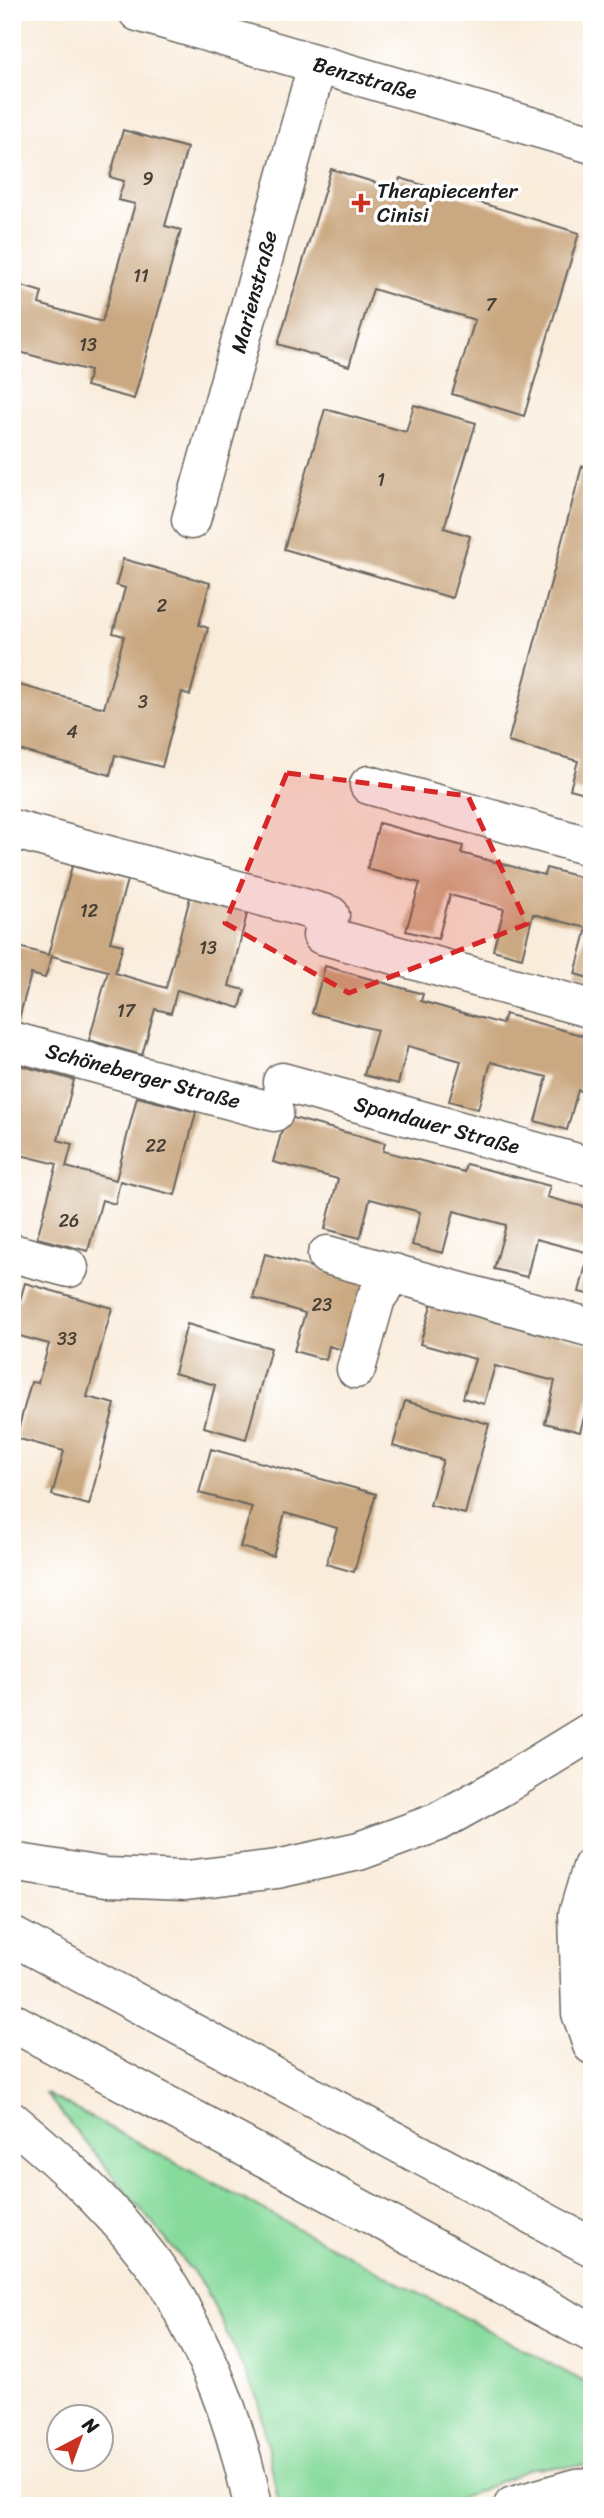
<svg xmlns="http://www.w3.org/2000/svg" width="604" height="2518" font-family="Sriracha,sans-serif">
  <rect width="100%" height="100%" fill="#fff"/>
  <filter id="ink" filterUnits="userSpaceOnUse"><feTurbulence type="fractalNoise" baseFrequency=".0143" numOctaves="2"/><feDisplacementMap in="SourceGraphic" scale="14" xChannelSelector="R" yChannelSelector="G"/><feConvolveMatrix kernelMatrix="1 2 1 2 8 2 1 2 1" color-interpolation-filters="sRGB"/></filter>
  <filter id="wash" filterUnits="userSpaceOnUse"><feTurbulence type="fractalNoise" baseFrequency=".00686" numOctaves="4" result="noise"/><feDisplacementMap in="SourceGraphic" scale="28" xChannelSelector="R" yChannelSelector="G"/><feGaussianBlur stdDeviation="1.57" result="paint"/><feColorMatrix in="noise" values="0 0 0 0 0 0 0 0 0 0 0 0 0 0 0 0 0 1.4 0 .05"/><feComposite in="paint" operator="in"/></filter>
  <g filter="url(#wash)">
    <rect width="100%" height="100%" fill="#f9ecdb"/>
    <path fill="#86da9b" stroke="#517b5c" stroke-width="2" d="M45,2093L592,2386V2465L531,2468L443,2506H279L259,2402L205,2287Z"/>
    <g id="blocks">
      <path fill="#caa881" d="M123,130L187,148L165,226L181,230L134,399L86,386L90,371L12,350V283L42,292L39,304L102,322L135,204L118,200L124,181L110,177Z
        M331,169L396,189L400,178L579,233L524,416L452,394L475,320L373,289L349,366L278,344Z
        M414,405L476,423L444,528L470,536L452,598L284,549L325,409L406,432Z
        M582,466L592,469V795L570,789L578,761L508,742Z
        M123,559L210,583L199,625L208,628L190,695L182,692L162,767L115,755L110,775L12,748V683L104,708L124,636L113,633L125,588L116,585Z
        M379,823L463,846L461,853L544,875L546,868L592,880V979L575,974L587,928L533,914L522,958L493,950L504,909L450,895L438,939L406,931L420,883L367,869Z
        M72,866L127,880L110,942L123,945L115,973L166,988L191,894L248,910L229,986L245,990L240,1008L177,990L171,1013L155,1009L142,1055L89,1040L108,971L52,956L45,978L31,974L17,1026L12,1025V945L48,955Z
        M325,966L423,994L421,1001L502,1024L505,1014L592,1038V1094L578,1090L567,1130L535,1121L547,1077L491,1062L478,1109L449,1101L461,1061L408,1046L398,1084L364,1075L377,1030L312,1013Z
        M19,1065L74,1080L58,1140L72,1144L66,1167L116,1180L137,1097L196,1112L175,1195L120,1181L115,1204L102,1200L88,1251L37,1238L57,1164L12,1153V1090Z
        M286,1116L385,1143L383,1151L464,1172L466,1164L550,1186L547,1197L592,1209V1295L579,1292L589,1253L536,1239L527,1277L494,1269L506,1225L454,1211L443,1253L412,1245L420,1212L370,1199L360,1238L325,1229L338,1179L273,1162Z
        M265,1254L371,1284L352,1353L329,1346L326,1360L294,1351L305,1313L253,1298Z
        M25,1283L112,1308L87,1397L115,1404L89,1505L52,1495L64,1451L16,1438L31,1382L38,1383L49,1344L12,1334V1298L20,1300Z
        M432,1302L592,1344V1387L580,1432L545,1423L555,1381L495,1366L484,1404L463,1398L475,1359L420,1344Z
        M187,1324L271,1348L246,1439L204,1427L215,1385L174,1373Z
        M405,1401L489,1424L465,1514L430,1505L443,1460L393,1446Z
        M211,1449L376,1494L354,1572L326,1564L337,1528L285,1513L273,1556L240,1547L252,1507L199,1493Z"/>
    </g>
  </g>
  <g filter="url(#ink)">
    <use href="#blocks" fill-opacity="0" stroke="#69655f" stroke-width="2"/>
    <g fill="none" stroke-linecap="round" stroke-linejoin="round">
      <defs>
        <path id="minor" d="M138,12L592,144
          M191,520L317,65
          M369,785L592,847
          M12,829L330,915
          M322,935L592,1009
          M12,1041L274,1112
          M282,1082L592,1167
          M12,1253L69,1268
          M327,1255L592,1328
          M356,1369L376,1298L394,1273"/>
        <path id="highway" d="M12,1862L107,1877L186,1880L277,1869L359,1851L438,1822L499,1788L592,1731
          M592,1867L578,1914L581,2013L592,2045
          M12,1936L592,2247
          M12,2022L592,2333
          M12,2121C69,2168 126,2221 167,2283C175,2294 181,2308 187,2320C219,2379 240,2441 253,2506
          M513,2506L576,2488L592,2487"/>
      </defs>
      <use href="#minor" stroke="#69655f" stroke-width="41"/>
      <use href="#highway" stroke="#69655f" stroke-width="41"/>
      <use href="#minor" stroke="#fff" stroke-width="38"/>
      <use href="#highway" stroke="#fff" stroke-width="38"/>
    </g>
  </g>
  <path fill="#d62828" fill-opacity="0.2" stroke="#d62828" stroke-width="5" stroke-dasharray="14 9" stroke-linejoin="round" d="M287,773L468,796L527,924L349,993L225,923Z"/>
  <path fill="#c8321e" stroke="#fff" stroke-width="2.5" d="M357.5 192.5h7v7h7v7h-7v7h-7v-7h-7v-7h7z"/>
  <g text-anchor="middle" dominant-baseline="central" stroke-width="7" stroke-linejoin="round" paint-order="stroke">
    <g font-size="18" fill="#483f35">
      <text x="148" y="179">9</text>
      <text x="141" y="276">11</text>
      <text x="491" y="305">7</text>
      <text x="88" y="345">13</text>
      <text x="381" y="480">1</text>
      <text x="162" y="606">2</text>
      <text x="143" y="702">3</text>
      <text x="72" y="732">4</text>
      <text x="89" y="911">12</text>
      <text x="208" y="948">13</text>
      <text x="126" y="1011">17</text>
      <text x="156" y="1146">22</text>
      <text x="69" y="1221">26</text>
      <text x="322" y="1305">23</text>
      <text x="67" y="1339">33</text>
    </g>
    <g font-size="21" fill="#1c1c1c" stroke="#fff">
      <text transform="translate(365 78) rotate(16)">Benzstraße</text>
      <text transform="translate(254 292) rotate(-75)">Marienstraße</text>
      <text transform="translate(143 1076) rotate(15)">Schöneberger Straße</text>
      <text transform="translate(437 1125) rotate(15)">Spandauer Straße</text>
    </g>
    <g font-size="21" fill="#1c1c1c" stroke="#fff" text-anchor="start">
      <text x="377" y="191">Therapiecenter<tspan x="377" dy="24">Cinisi</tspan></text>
    </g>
  </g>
  <rect width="604" height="2518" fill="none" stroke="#fff" stroke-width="42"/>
  <g transform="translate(80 2438) rotate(41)"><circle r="33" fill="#ffffff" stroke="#a4a4a4" stroke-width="2"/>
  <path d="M0-5L12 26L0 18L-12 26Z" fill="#c8321e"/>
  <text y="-10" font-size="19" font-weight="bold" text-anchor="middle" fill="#1c1c1c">N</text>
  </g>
</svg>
